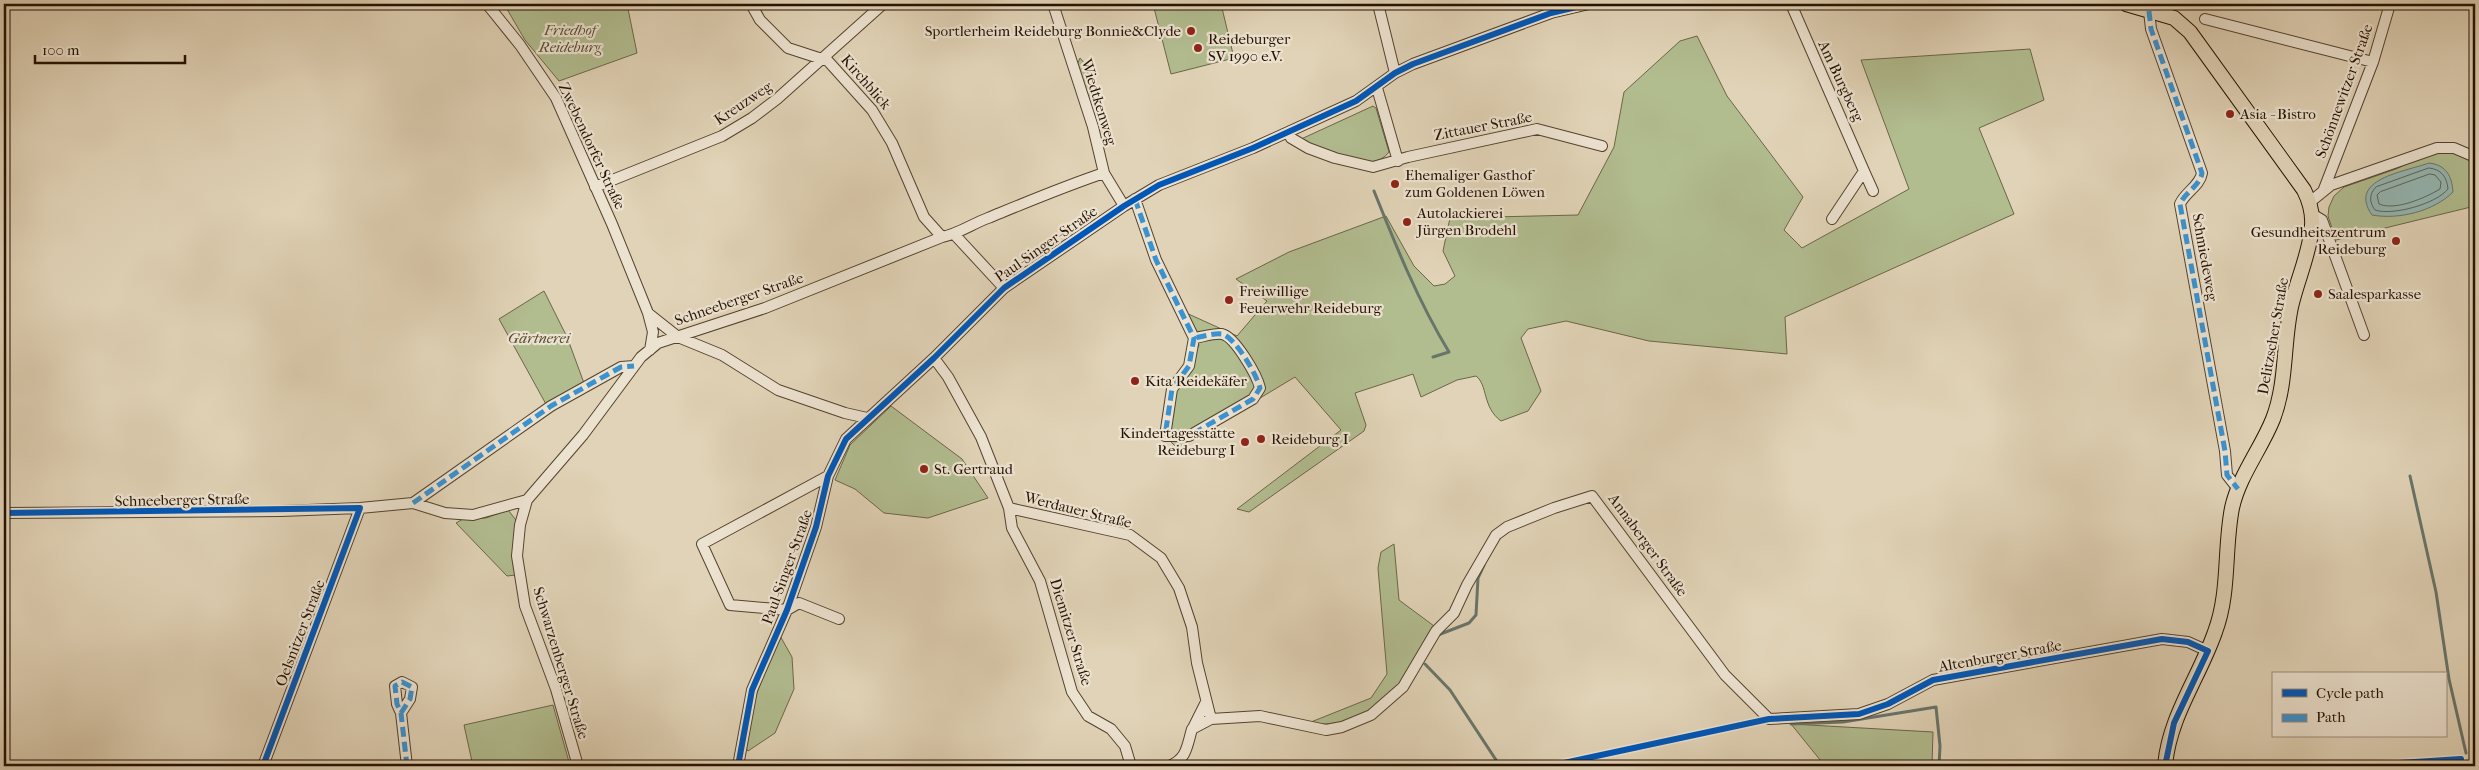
<svg xmlns="http://www.w3.org/2000/svg" width="2479" height="770" font-family="'IM FELL French Canon',serif">
  <rect width="100%" height="100%" fill="#e1d3b7"/>
  <filter id="stains"><feTurbulence type="fractalNoise" baseFrequency=".004" numOctaves="4"/><feColorMatrix values="0 0 0 0 .2 0 0 0 0 .09 0 0 0 0 .02 0 0 0 .5 -.17"/></filter>
  <radialGradient id="worn" r=".72"><stop offset=".6" stop-color="#630" stop-opacity="0"/><stop offset="1" stop-color="#630" stop-opacity=".3"/></radialGradient>
  <path fill="#b1bc8f" stroke="#6b6648" d="M504,4H627L637,53L559,81L525,40Z
    M1153,4H1221L1234,58L1171,74Z
    M1697,36L1727,96L1803,197L1784,230L1802,248L1909,189L1861,60L2030,49L2044,100L1979,128L2014,214L1785,317L1787,354L1649,341L1566,321L1528,329L1521,338L1541,391L1528,411L1501,421C1482,407 1488,385 1476,376L1457,380L1421,397L1413,374L1355,393L1366,425L1364,431L1249,512L1237,509L1341,430L1295,377L1177,448L1165,436L1172,389L1189,366L1199,345L1184,312L1237,336L1267,301L1236,279L1289,252L1386,216L1414,266L1434,286L1445,284L1455,276L1443,251L1450,218L1578,215L1614,147L1624,92L1680,41Z
    M1080,58L1086,65L1097,110L1095,117L1077,65Z
    M1373,106L1376,108L1389,152C1371,177 1321,149 1299,140Z
    M2449,151L2472,159L2475,164V206L2336,240L2328,216L2329,207L2334,196L2344,187L2396,169L2430,153Z
    M544,291L567,337L584,383L547,406L499,319Z
    M891,406L962,459L988,498L928,518L884,513L855,489L835,480L850,445Z
    M508,510L516,520L513,553L516,575L507,576L456,523L463,519L486,518Z
    M1394,544L1399,600L1434,626C1423,645 1413,669 1399,685C1381,707 1340,731 1311,722L1371,698L1387,674L1378,568L1381,552Z
    M779,634L792,657L794,689L775,733L748,751L742,742L758,690Z
    M553,705L569,762L521,766H473L464,725Z
    M1791,724L1933,732L1932,766H1825Z"/>
  <path fill="#95b7b3" stroke="#68756b" d="M2429,163C2446,165 2452,176 2453,192C2434,211 2399,220 2372,215C2347,179 2404,172 2429,163Z"/>
  <g fill="none" stroke-linecap="round" stroke-linejoin="round">
    <path stroke="#5d645a" stroke-width="1" d="M2429,168C2441,169 2447,177 2448,189C2436,204 2392,216 2375,210C2369,202 2369,194 2376,187Z
      M2430,174L2435,175L2441,182L2440,189C2425,198 2395,211 2379,204L2377,195L2380,192Z"/>
    <path stroke="#68756b" stroke-width="3" d="M1374,191C1396,246 1418,301 1449,352L1433,357
      M2410,476L2436,592L2449,679L2466,753
      M1438,635L1469,623L1476,615L1478,578L1484,565
      M1425,664L1450,690L1500,766
      M1791,724L1843,722L1936,707L1940,746L1939,766"/>
    <defs>
      <path id="minor" d="M487,4L520,45L556,98L612,224L648,313L653,332L650,350
        M751,4L760,20L788,48L828,61L872,110L892,143L924,217L942,237
        M1053,4L1093,127L1104,173L1124,206
        M1378,4L1395,73
        M1791,4L1864,171L1832,219
        M2149,11L2151,29L2202,173C2200,186 2185,192 2180,204L2225,451L2227,475L2238,489
        M2205,19L2373,62
        M1377,88L1398,161
        M1288,132L1291,138L1308,148L1335,158L1373,167L1408,157L1537,129L1602,146
        M1864,171L1873,191
        M595,187L722,136L752,118L777,99L883,4
        M2324,189L2373,62L2390,4
        M1135,199L1156,260L1194,338L1189,366L1172,389L1165,436H1189L1253,399L1260,388C1257,375 1235,337 1222,334C1213,333 1202,337 1194,338
        M2310,202L2331,185L2437,148H2454L2475,157
        M2312,214L2322,220L2364,335
        M954,234L1004,288
        M649,314L678,337L722,355L778,390L845,413L867,418
        M934,358L948,377L981,437L1009,508L1012,528L1040,581L1072,692L1088,716L1111,729L1125,746L1131,766
        M828,476L702,544L730,605L787,610L799,603L839,619
        M413,503L551,406L621,367L634,366
        M1009,508L1130,535L1161,558L1179,588L1192,627L1197,663L1211,719
        M4,513L281,511L360,508L413,503L445,513L473,515L527,500
        M401,713L410,699L412,687L402,682L395,686L397,704L401,713L407,766
        M1193,728L1206,702
        M263,766L360,508
        M578,766L556,689L525,606L517,556L520,525L527,500L583,435L641,357L658,343L765,308L942,237C958,234 972,224 988,218C1027,202 1065,186 1104,173
        M726,766H760
        M738,766L752,690L787,610L816,527L828,476L846,439L934,358L1004,288L1124,206L1159,185L1253,148L1356,101L1395,73L1413,64L1551,13L1589,4
        M1169,766C1187,759 1187,746 1192,729L1211,719L1260,716L1326,730L1342,727L1371,715L1403,687L1436,631L1454,613L1467,585L1496,535L1507,527L1554,508L1592,496L1725,675L1769,719L1859,714L1888,704L1933,680L2162,639L2188,642L2208,651"/>
      <path id="major" d="M2126,4L2174,18L2190,32L2304,190C2310,202 2313,212 2312,226C2310,253 2297,280 2291,307C2283,344 2287,383 2273,419C2261,449 2239,476 2232,508C2224,549 2230,592 2215,632C2199,678 2169,717 2165,766"/>
    </defs>
    <use href="#minor" stroke="#54422e" stroke-width="12"/>
    <use href="#major" stroke="#251100" stroke-width="16"/>
    <use href="#minor" stroke="#ece2d0" stroke-width="10"/>
    <use href="#major" stroke="#e1d3b7" stroke-width="14"/>
    <path stroke="#3b92d0" stroke-width="5" stroke-dasharray="10 5" stroke-linecap="butt" d="M2149,11L2151,29L2202,173C2200,186 2185,192 2180,204L2225,451L2227,475L2238,489
      M1135,199L1156,260L1194,338L1189,366L1172,389L1165,436H1189L1253,399L1260,388C1257,375 1235,337 1222,334C1213,333 1202,337 1194,338
      M413,503L551,406L621,367L634,366
      M401,713L410,699L412,687L402,682L395,686L397,704L401,713L407,766
      M1179,763L1182,766"/>
    <defs>
      <path id="cycleway" d="M4,513L360,508L263,766
        M738,766L752,690L787,610L816,527L828,476L846,439L934,358L1004,288L1124,206L1159,185L1253,148L1356,101L1395,73L1413,64L1551,13L1589,4
        M1550,766L1769,719L1859,714L1888,704L1933,680L2162,639L2188,642L2208,651L2174,723L2165,766
        M2352,766L2461,759V766"/>
    </defs>
    <use href="#cycleway" stroke="#ece2d0" stroke-width="9"/>
    <use href="#cycleway" stroke="#0057b8" stroke-width="6"/>
  </g>
  <g fill="#8f2418" stroke="#ece2d0" stroke-width="2">
    <circle cx="1191" cy="31" r="5"/>
    <circle cx="1198" cy="48" r="5"/>
    <circle cx="2230" cy="114" r="5"/>
    <circle cx="1395" cy="184" r="5"/>
    <circle cx="1407" cy="222" r="5"/>
    <circle cx="2396" cy="241" r="5"/>
    <circle cx="2318" cy="294" r="5"/>
    <circle cx="1229" cy="300" r="5"/>
    <circle cx="1135" cy="381" r="5"/>
    <circle cx="1261" cy="439" r="5"/>
    <circle cx="1245" cy="442" r="5"/>
    <circle cx="924" cy="469" r="5"/>
  </g>
  <g text-anchor="middle" dominant-baseline="central" stroke-width="4.5" stroke-linejoin="round" paint-order="stroke">
    <g font-size="15" font-style="italic" fill="#564d32" stroke="#ece2d0">
      <text x="570" y="30">Friedhof<tspan x="570" dy="17">Reideburg</tspan></text>
      <text x="539" y="338">Gärtnerei</text>
    </g>
    <g font-size="15" fill="#251100" stroke="#ece2d0" text-anchor="start">
      <text x="1181" y="31" text-anchor="end">Sportlerheim Reideburg Bonnie&amp;Clyde</text>
      <text x="1208" y="39">Reideburger<tspan x="1208" dy="17">SV 1990 e.V.</tspan></text>
      <text x="2240" y="114">Asia - Bistro</text>
      <text x="1405" y="175">Ehemaliger Gasthof<tspan x="1405" dy="17">zum Goldenen Löwen</tspan></text>
      <text x="1417" y="213">Autolackierei<tspan x="1417" dy="17">Jürgen Brodehl</tspan></text>
      <text x="2386" y="232" text-anchor="end">Gesundheitszentrum<tspan x="2386" dy="17">Reideburg</tspan></text>
      <text x="1239" y="291">Freiwillige<tspan x="1239" dy="17">Feuerwehr Reideburg</tspan></text>
      <text x="2328" y="294">Saalesparkasse</text>
      <text x="1145" y="381">Kita Reidekäfer</text>
      <text x="1235" y="433" text-anchor="end">Kindertagesstätte<tspan x="1235" dy="17">Reideburg I</tspan></text>
      <text x="1271" y="439">Reideburg I</text>
      <text x="934" y="469">St. Gertraud</text>
    </g>
    <g font-size="15" fill="#251100" stroke="#ece2d0">
      <text transform="translate(1841 81) rotate(65)">Am Burgberg</text>
      <text transform="translate(866 82) rotate(49)">Kirchblick</text>
      <text transform="translate(2344 91) rotate(-70)">Schönnewitzer Straße</text>
      <text transform="translate(1099 102) rotate(73)">Wiedtkenweg</text>
      <text transform="translate(743 103) rotate(-34)">Kreuzweg</text>
      <text transform="translate(1483 126) rotate(-11)">Zittauer Straße</text>
      <text transform="translate(592 146) rotate(65)">Zwebendorfer Straße</text>
      <text transform="translate(1046 244) rotate(-35)">Paul-Singer-Straße</text>
      <text transform="translate(2205 257) rotate(80)">Schmiedeweg</text>
      <text transform="translate(739 299) rotate(-19)">Schneeberger Straße</text>
      <text transform="translate(2273 336) rotate(-80)">Delitzscher Straße</text>
      <text transform="translate(182 500) rotate(-1)">Schneeberger Straße</text>
      <text transform="translate(1078 510) rotate(14)">Werdauer Straße</text>
      <text transform="translate(1648 545) rotate(54)">Annaberger Straße</text>
      <text transform="translate(787 567) rotate(-70)">Paul-Singer-Straße</text>
      <text transform="translate(1071 632) rotate(73)">Diemitzer Straße</text>
      <text transform="translate(300 633) rotate(-69)">Oelsnitzer Straße</text>
      <text transform="translate(2000 656) rotate(-10)">Altenburger Straße</text>
      <text transform="translate(561 663) rotate(73)">Schwarzenberger Straße</text>
    </g>
  </g>
  <rect width="2479" height="770" fill="none" stroke="#e1d3b7" stroke-width="20"/>
  <rect x="5" y="5" width="2469" height="760" fill="none" stroke="#251100" stroke-width="2.5"/>
  <rect x="10" y="10" width="2459" height="750" fill="none" stroke="#251100"/>
  <rect x="2272" y="672" width="175" height="65" fill="#ece2d0" stroke="#9c8e7d"/>
  <rect x="2282" y="689" width="25" height="8" fill="#0057b8" stroke="#9c8e7d"/>
  <text x="2316" y="698" font-size="15" fill="#251100">Cycle path</text>
  <rect x="2282" y="714" width="25" height="8" fill="#3b92d0" stroke="#9c8e7d"/>
  <text x="2316" y="722" font-size="15" fill="#251100">Path</text>
  <path d="M35 55v8h150v-8" fill="none" stroke="#251100" stroke-width="2.5"/>
  <text x="42" y="55" font-size="15" fill="#251100" stroke="#ece2d0" stroke-width="4" paint-order="stroke">100 m</text>
  <rect width="100%" height="100%" filter="url(#stains)"/>
  <rect width="100%" height="100%" fill="url(#worn)"/>
</svg>
